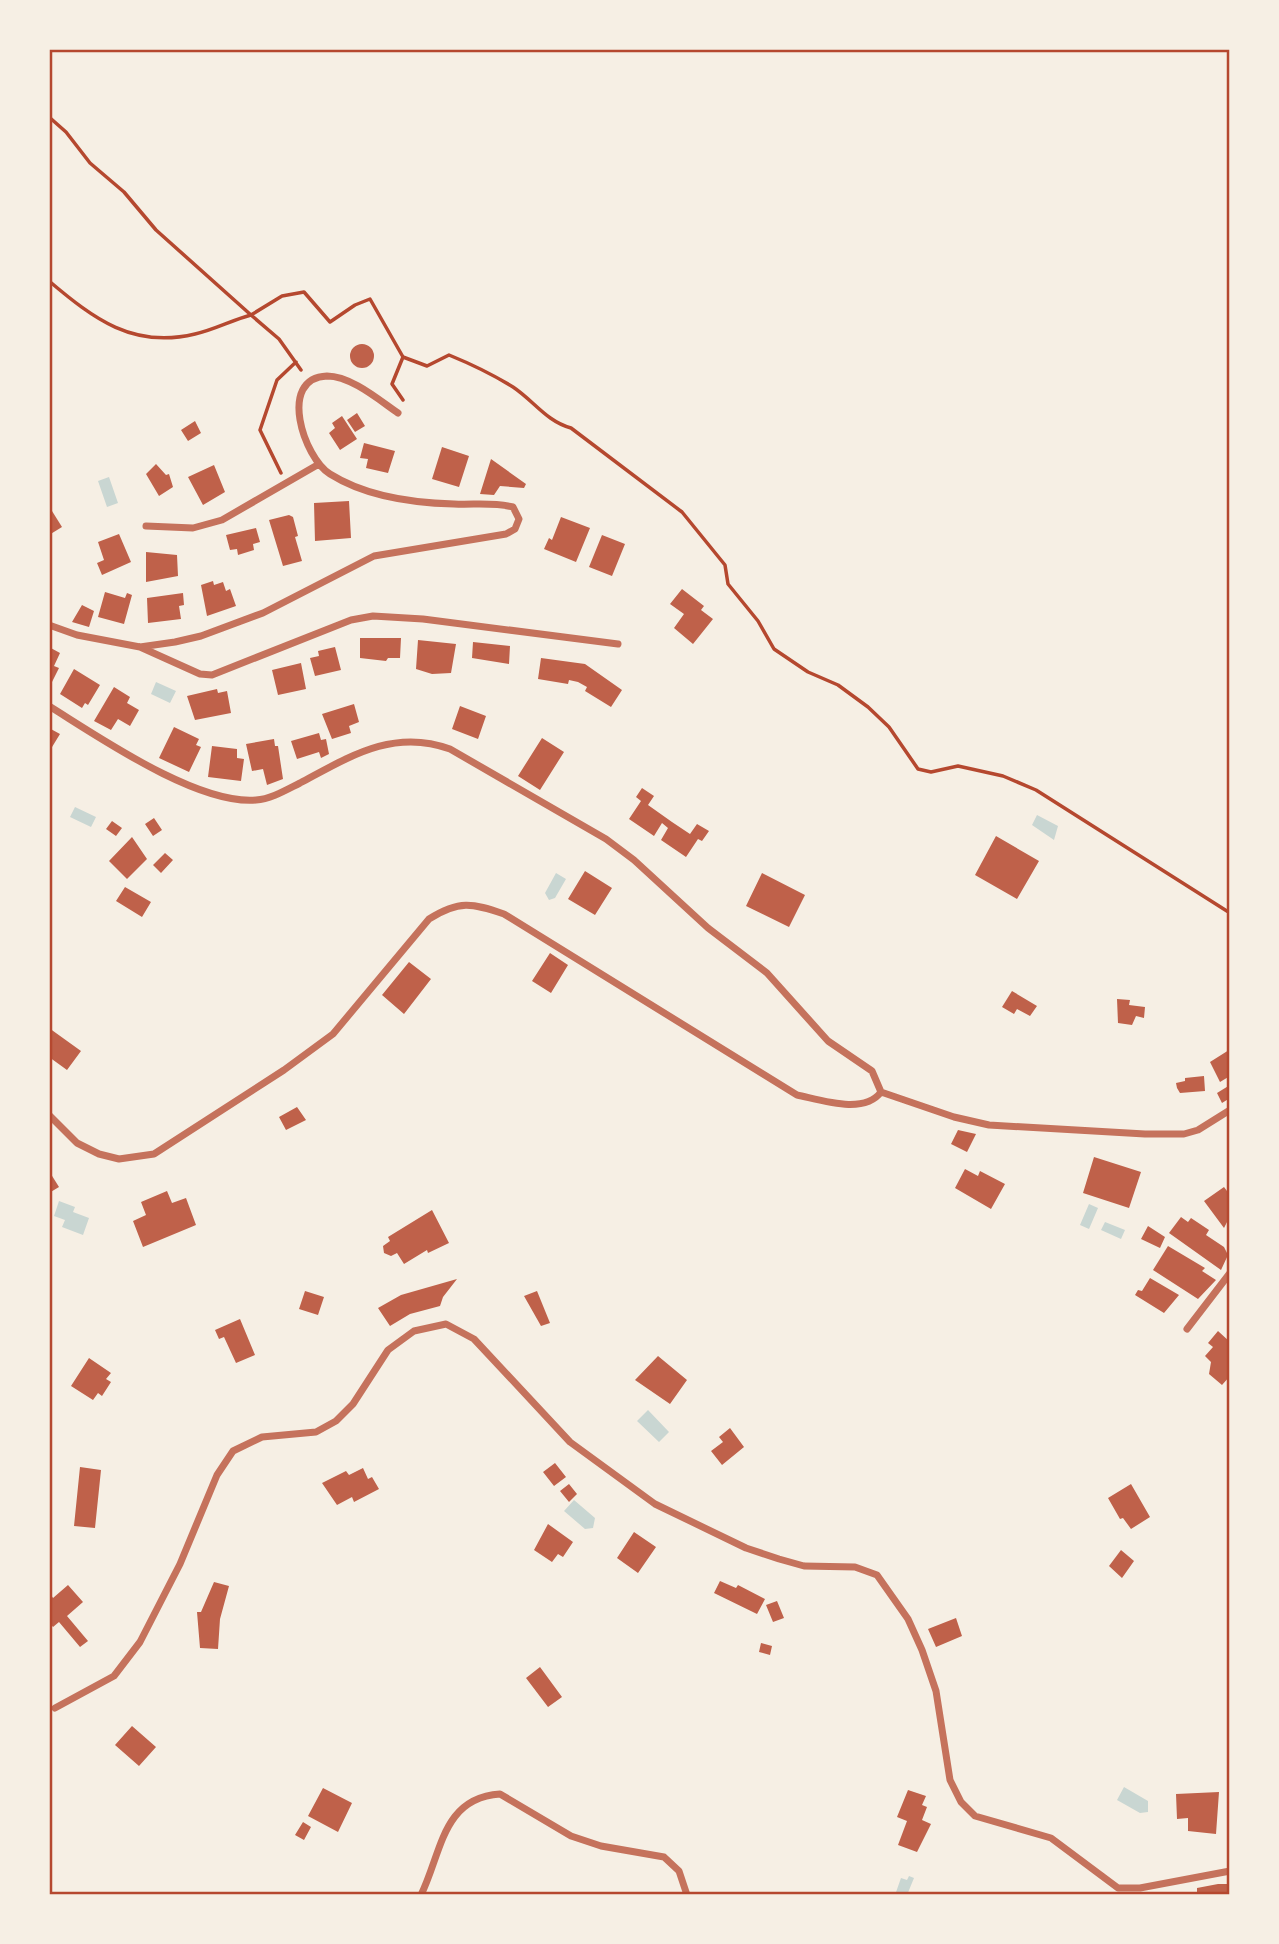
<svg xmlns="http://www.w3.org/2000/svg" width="1279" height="1944" font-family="Helvetica,sans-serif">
  <rect width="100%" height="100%" fill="#f6efe4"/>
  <path fill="#c9d6d2" d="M109,477L118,503L107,507L98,481Z
    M156,682L176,691L170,703L151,694Z
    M75,807L96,817L91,827L70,817Z
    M1037,815L1058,826L1054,840L1032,825Z
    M556,873L566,879L555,898L549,900L545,893Z
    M59,1201L75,1207L73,1212L89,1218L83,1235L62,1227L65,1220L54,1216Z
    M1089,1204L1098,1208L1089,1229L1080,1225Z
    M1105,1222L1125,1230L1121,1239L1101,1230Z
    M648,1410L669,1432L659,1442L637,1421Z
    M574,1500L595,1518L593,1528L585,1529L564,1511Z
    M1124,1787L1148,1801V1812L1140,1813L1117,1800Z
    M909,1876L914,1878L907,1895H895L901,1878L907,1880Z"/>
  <path fill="#bf614a" d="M350 356a12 12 0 1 1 24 0a12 12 0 1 1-24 0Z
    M357,413L365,426L355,432L347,420Z
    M342,416L357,439L340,450L329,433L335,428L332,423Z
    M195,421L201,433L188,441L181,430Z
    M364,443L395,451L388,473L366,468L368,459L360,458Z
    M442,447L469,456L459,487L432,479Z
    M491,459L526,484L524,488L500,486L494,495L480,494Z
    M156,464L166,475L169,474L173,487L159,496L146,474Z
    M214,465L225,492L203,505L188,477Z
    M349,501L351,538L315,541L314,503Z
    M52,511L62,527L49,535V513Z
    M289,515L293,517L298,536L295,537L302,561L283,566L269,520Z
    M561,517L590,528L576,562L544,549L549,538L552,540Z
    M256,528L260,542L253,544L254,550L238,555L237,549L230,550L226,535Z
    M119,534L131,562L102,575L97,563L104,560L98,542Z
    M602,535L625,544L612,576L589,567Z
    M146,552L177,555L178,576L146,582Z
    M213,581L214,585L223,582L226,591L230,589L236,606L207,616L201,585Z
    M682,589L704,606L701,610L713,619L693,644L674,628L684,614L670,604Z
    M105,592L125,598L127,593L132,595L124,624L98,617Z
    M183,593L184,605L179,606L181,619L148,623L147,598Z
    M82,605L94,611L89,627L72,622Z
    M360,638H401L400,658H388L386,661L360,658Z
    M418,640L456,644L451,673L432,674L416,669Z
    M473,642L510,646L509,664L472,658Z
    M49,647L60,653L54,666L59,668L49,688Z
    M335,647L341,670L315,676L310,658L319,656L318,651Z
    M541,658L585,664L622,690L611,707L585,691L587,687L578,682L569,680L568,684L538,679Z
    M301,663L306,689L278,695L272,670Z
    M74,669L100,685L88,705L85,703L82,708L60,694Z
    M114,687L130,697L127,703L139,710L130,726L118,719L111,730L94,721Z
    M217,689L218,693L227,691L231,713L195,720L187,696Z
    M354,704L359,722L349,726L351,733L332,739L322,714Z
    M460,706L486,716L478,739L452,729Z
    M174,727L199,739L196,745L201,747L189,772L159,758Z
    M49,728L60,734L49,752Z
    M319,733L321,740L326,739L329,754L321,758L319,752L297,759L291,741Z
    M542,738L564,752L540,790L518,776Z
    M274,739L275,746H278L283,779L267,785L263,769L252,771L246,744Z
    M212,746L237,749V758L244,759L241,781L208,777Z
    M642,788L654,796L648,805L672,822L690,834L697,824L709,831L702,841L698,839L686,857L661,840L668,828L662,823L654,836L629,819L641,801L636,797Z
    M154,818L162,830L153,836L145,824Z
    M112,821L122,828L116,836L106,829Z
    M996,836L1039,861L1017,899L975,875Z
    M132,837L147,859L127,879L109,861Z
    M165,853L173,860L161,873L153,865Z
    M585,871L612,888L595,915L568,899Z
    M762,873L805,895L789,927L746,906Z
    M125,887L151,902L142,917L116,901Z
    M550,953L568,965L551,993L532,981Z
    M409,962L431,979L404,1014L382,995Z
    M1012,991L1037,1006L1030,1016L1017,1009L1014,1014L1002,1007Z
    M1117,999L1130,1000L1129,1005L1145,1007L1144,1018L1136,1016L1132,1025L1118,1023Z
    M49,1028L81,1051L67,1070L49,1057Z
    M1229,1050L1230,1076L1220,1082L1210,1062Z
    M1204,1076L1205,1091L1180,1093L1177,1088L1176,1083L1185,1081V1078Z
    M1230,1085V1098L1222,1103L1217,1093Z
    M297,1107L306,1120L286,1130L279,1117Z
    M958,1130L976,1134L967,1152L951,1144Z
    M1094,1157L1141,1172L1129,1208L1083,1193Z
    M965,1169L978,1176L980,1171L1005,1184L991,1209L955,1188Z
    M49,1171L59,1187L49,1193Z
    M1224,1187L1230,1195V1216L1224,1228L1204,1201Z
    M167,1191L172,1203L186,1198L196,1225L143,1247L133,1221L146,1215L141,1202Z
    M432,1210L449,1243L428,1253L427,1250L404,1264L397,1253L391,1256L384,1253L383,1246L390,1241L388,1237Z
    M1181,1217L1188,1222L1191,1218L1209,1230L1206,1235L1224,1247L1228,1255L1221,1270L1169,1233Z
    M1148,1226L1165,1237L1160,1248L1141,1239Z
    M1168,1246L1205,1268L1202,1271L1216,1280L1198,1299L1153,1270Z
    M1150,1278L1179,1295L1164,1313L1135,1295L1138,1290L1142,1291Z
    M457,1279L443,1297L440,1306L410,1314L390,1326L378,1308L401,1295Z
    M305,1291L324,1297L318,1315L299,1309Z
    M537,1291L550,1323L541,1326L524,1296Z
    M240,1319L255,1355L236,1363L224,1337L219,1339L215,1330Z
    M1218,1331L1230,1342V1376L1222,1385L1209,1374L1211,1362L1205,1356L1213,1347L1208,1343Z
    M658,1356L687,1380L670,1404L635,1380Z
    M89,1358L111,1373L106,1379L111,1382L102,1396L98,1393L93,1400L71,1386Z
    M730,1428L744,1447L722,1465L711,1451L723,1442L719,1437Z
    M555,1463L566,1477L554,1486L543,1472Z
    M80,1467L101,1470L95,1528L74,1526Z
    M363,1468L368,1479L372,1477L379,1489L354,1502L352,1497L337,1505L322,1483L346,1471L349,1475Z
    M569,1484L577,1494L569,1502L560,1491Z
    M1131,1484L1150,1517L1131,1529L1123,1518L1120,1519L1108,1498Z
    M548,1524L573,1542L563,1557L558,1554L552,1562L534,1550Z
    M634,1532L656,1547L638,1573L617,1558Z
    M1121,1550L1134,1561L1122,1578L1109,1566Z
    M720,1581L736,1588L738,1585L765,1599L757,1614L714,1593Z
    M214,1582L229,1586L220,1619L218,1649L200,1648L197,1612H201Z
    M68,1585L83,1602L67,1616L88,1641L80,1647L59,1622L53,1627L49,1622V1592L53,1598Z
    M777,1601L784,1618L773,1622L766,1605Z
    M956,1618L962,1636L936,1647L928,1629Z
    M761,1643L772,1646L770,1655L759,1652Z
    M540,1667L562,1697L548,1707L526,1678Z
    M132,1726L156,1747L139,1766L115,1745Z
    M323,1788L352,1803L338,1832L308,1816Z
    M908,1790L926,1796L922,1805L927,1807L922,1820L931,1824L917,1852L898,1845L907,1821L897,1817Z
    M1219,1792L1216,1834L1188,1831V1818L1177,1819L1176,1794Z
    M303,1822L311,1827L304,1840L295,1835Z
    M1218,1884H1230V1895H1197V1888Z"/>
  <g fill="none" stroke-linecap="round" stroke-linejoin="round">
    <path stroke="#b5482f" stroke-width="3.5" d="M49,117L66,132L90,163L124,192L156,230L251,315L282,296L304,292L330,322L355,305L370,299L403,357
      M49,281C94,319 133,349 195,334C214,330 232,320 251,315L279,339L301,370
      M403,400L392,384L403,357L427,366L449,355C471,364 492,374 513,387C534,401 546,421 571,428L682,512L725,565L728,584L758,621L774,649L808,672L838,685L868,707L889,727L918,769L931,772L958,766L1003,776L1036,790L1230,913
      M281,473L260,430L277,380L296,362"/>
    <path stroke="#c5725c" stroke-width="7" d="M146,526L193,528L222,520L319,464
      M49,625L77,635L140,647L175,642L201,636L263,613L374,556L506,534L515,529L519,519L513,507C494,502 473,505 454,504C413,503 365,496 330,474C304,458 277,378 327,376C351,376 379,400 398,413
      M140,647L200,674L212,675L351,620L373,616L423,619L618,644
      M49,706C99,737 197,805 256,800C271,799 286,790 300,783C349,757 393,728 450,749L606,839L634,860L708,928L767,973L828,1041L872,1071L881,1092
      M881,1092L954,1117L989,1125L1145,1134H1184L1198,1130L1230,1110
      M49,1115L77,1143L99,1154L119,1159L154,1154L284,1070L333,1034L429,919C459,900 472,903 504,914L797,1095C821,1100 864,1115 881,1092
      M1187,1329L1230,1273
      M55,1708L114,1676L140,1642L180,1564L217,1475L233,1451L262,1437L316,1432L336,1421L353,1404L388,1350L414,1331L446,1324L474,1339L570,1442L655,1504L746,1548L779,1559L804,1566L855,1567L877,1575L908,1619L922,1650L936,1691L950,1780L961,1802L975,1816L1051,1838L1118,1888H1140L1230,1871
      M421,1895C442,1852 442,1798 500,1794L571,1836L601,1846L664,1857L679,1871L687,1895"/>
  </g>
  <rect width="1279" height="1944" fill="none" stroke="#f6efe4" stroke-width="102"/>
  <rect x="51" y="51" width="1177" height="1842" fill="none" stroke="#b5482f" stroke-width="2.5"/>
</svg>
